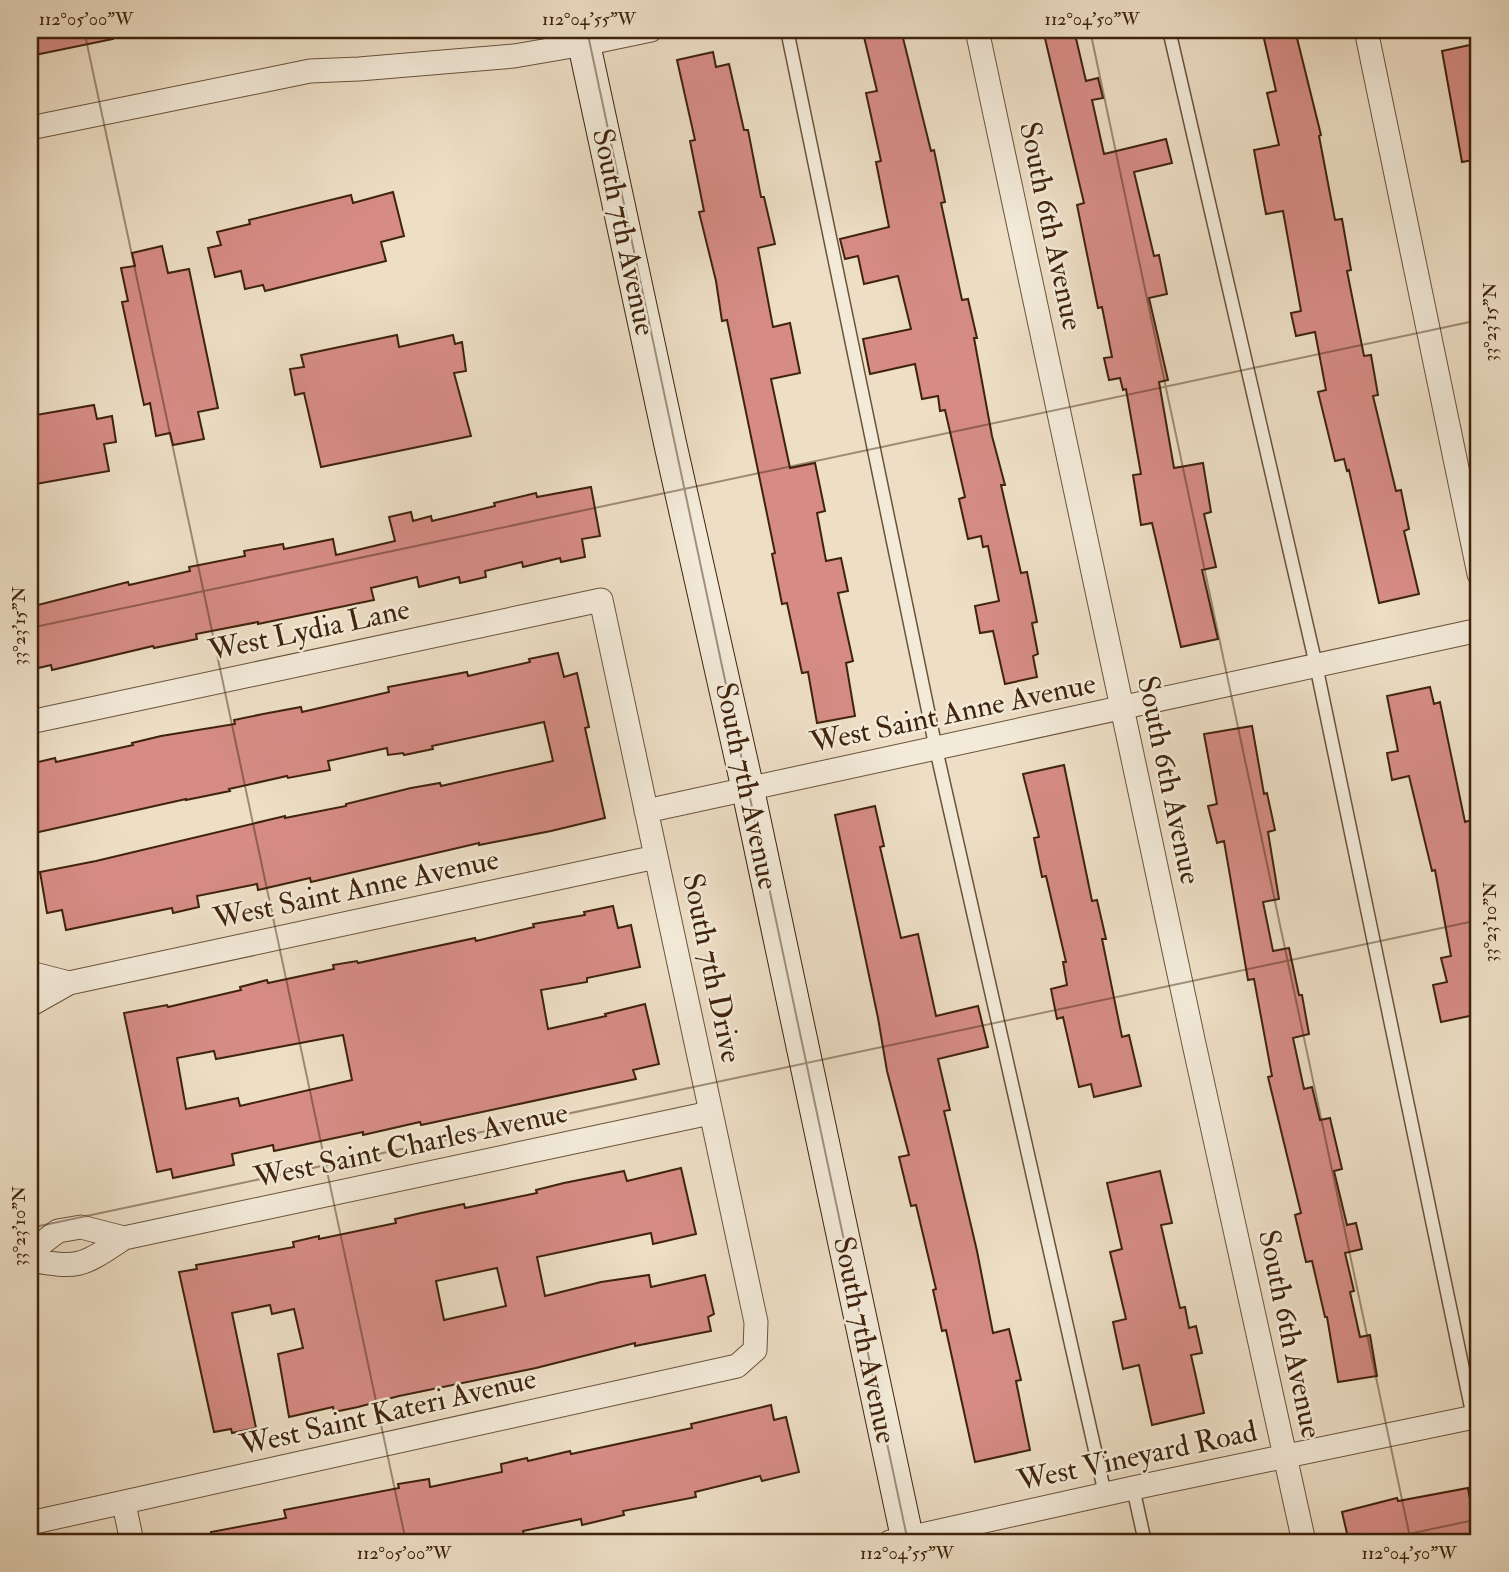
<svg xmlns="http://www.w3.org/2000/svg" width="1509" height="1572" font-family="'IM FELL Double Pica',serif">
  <rect width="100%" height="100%" fill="#eddec5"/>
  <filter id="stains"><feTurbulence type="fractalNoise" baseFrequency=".00286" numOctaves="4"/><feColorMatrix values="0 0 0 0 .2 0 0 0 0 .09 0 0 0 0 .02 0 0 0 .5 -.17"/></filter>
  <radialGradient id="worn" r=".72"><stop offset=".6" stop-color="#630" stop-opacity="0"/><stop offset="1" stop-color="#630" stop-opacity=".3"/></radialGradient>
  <path fill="#d68c85" stroke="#3f230b" stroke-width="2" fill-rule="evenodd" d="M30,30H112L113,39L30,56Z
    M893,30H901L931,151L934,150L945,202L941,203L962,300L968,299L977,338H974L992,436L1005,485H1001L1021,573L1027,572L1037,622L1032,623L1038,654L1033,656L1037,677L1005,684L993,631L980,633L975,606L999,601L988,546L983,547L981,536L968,539L959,499L965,497L945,410L940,411L938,396L922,399L915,364L870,374L863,339L911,329L898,276L864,284L858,256L845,259L840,239L889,227L876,162L881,161L866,93L877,91L864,37Z
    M1043,30H1074L1086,81L1098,78L1103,98L1092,100L1104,154L1166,139L1172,163L1134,172L1154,256L1159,255L1167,294L1149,298L1168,380L1159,382L1174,468L1203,463L1211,512L1204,514L1216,567L1202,570L1218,639L1181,647L1152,523L1141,525L1133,475L1141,474L1126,389L1123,390L1120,378L1109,380L1104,358L1112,357L1102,307L1098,308L1077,205L1084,203Z
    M1262,30H1295L1321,135L1319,136L1335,220L1342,219L1351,270L1347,271L1364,356L1371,355L1378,395L1373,396L1396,491L1401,490L1409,529L1404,531L1419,594L1379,603L1349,470L1347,471L1344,459L1335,461L1318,392L1326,390L1315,332L1296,336L1291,313L1301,311L1283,211L1266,214L1254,150L1279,145L1267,93L1276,91Z
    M1479,43V159L1462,162L1442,51Z
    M713,52L716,67L729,64L744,130H748L761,197H764L775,244L758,248L773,327L790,323L800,373L771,379L790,468L815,463L825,511L817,513L826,561L841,558L848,591L838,593L853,661L846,663L855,716L817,723L808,672L802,673L787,603L782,604L772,554L775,553L727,320L722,321L716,281L699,212L704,211L690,141L695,140L677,60Z
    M393,192L404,236L381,242L386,261L265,291L263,285L245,289L241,271L215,277L208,248L221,245L217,232L250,224L249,220L351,195L353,203Z
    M162,246L168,273L189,269L218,408L198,412L204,439L173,445L170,433L156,436L150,403L144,405L122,302L128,301L121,268L135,266L132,253Z
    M397,335L399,347L453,335L455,344L462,342L466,371L454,373L471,436L321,467L304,393L295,395L290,369L304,367L301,355Z
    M94,405L97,419L112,416L116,442L104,444L109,471L30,485V416Z
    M591,487L600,536L582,539L585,557L561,562L560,558L523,567L522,562L485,571L486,577L460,583L459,577L419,587L417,577L371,588L374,600L258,624V622L196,634L197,639L154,648L153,646L52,670L51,665L30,670V607L128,582L129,585L190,571L189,567L245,556L244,551L283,544L284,549L333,539L336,555L395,541L389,517L411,512L413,521L431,516L432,521L495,506L494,503L536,493L537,497Z
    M558,653L564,677L577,673L589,727L585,728L605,818L551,831L479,845V843L311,882L310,878L258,890L257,884L197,896L199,907L173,913L172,908L66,930L62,910L47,913L40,872L96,861L285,816V818L346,806V804L411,788L440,783L441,786L553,761L544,722L432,746L433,749L404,755L403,753L388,755L387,748L328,761L330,770L288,778L287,776L229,789L230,791L186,800V799L30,834V764L55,758L56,762L133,745L132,743L161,736L235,724L234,720L263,714L301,707L302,712L389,692L388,687L467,672L468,676L530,662L529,659Z
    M1430,687L1434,704L1440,702L1465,822L1471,820L1479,855V1014L1441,1022L1433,985L1447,982L1441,958L1451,956L1435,870L1432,871L1409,776L1392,780L1387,753L1398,751L1387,696Z
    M1252,726L1264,794L1267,793L1275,830L1268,832L1279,899L1263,902L1273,951L1289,948L1299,995H1302L1309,1034L1293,1038L1304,1089L1312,1087L1320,1120L1330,1118L1342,1169L1334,1171L1347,1225L1356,1223L1362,1249L1345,1253L1354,1291L1350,1292L1360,1337L1370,1335L1377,1376L1338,1382L1327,1317H1325L1312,1261L1306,1262L1295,1215L1301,1213L1268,1077L1272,1076L1254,979L1248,980L1224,841L1217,843L1208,806L1217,804L1204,734Z
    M1064,765L1092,901L1097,900L1106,939H1102L1122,1037L1129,1035L1141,1086L1094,1097L1091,1084L1079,1087L1063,1017L1057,1019L1051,989L1067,985L1063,962H1066L1046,876L1042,877L1034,838L1039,837L1023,774Z
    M875,806L884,846L880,847L901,938L918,934L936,1016L978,1006L988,1047L938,1059L950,1110L944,1111L977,1251L993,1333L1009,1329L1021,1380L1016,1381L1030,1450L975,1462L946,1330L942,1331L933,1290L936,1289L916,1205L911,1206L899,1157L909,1155L887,1071L878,1018L835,815Z
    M613,906L618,928L631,925L640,967L587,978V982L541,990L548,1029L606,1016L605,1014L645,1004L659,1064L633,1070L636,1079L421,1125L420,1122L363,1135V1132L274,1151L273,1145L232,1154L234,1165L173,1178L171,1169L157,1172L124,1013L167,1005L168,1007L241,990L240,987L267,980L268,983L334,969L333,965L357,961L358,963L475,938L476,941L534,927L533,924L585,915L584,912ZM343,1035L352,1080L240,1106L238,1098L186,1109L177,1058L214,1051L216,1059Z
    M681,1168L696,1234L653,1244L651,1233L537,1257L545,1296L601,1282L649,1275L651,1287L705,1275L714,1314L708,1317L711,1331L635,1346V1343L536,1368L399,1396L358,1407L334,1412L333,1407L289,1417L278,1354L303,1348L294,1309L272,1314L270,1305L232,1313L256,1428L232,1433L231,1429L214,1432L179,1272L197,1269L196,1265L294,1247L293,1242L319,1236V1239L396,1223L395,1219L421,1213L464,1204L465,1208L537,1193L536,1190L564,1183L624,1171L627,1181ZM497,1268L506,1306L444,1320L436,1281Z
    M1160,1171L1172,1223L1161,1225L1180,1308L1185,1307L1189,1328L1196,1326L1202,1353L1191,1355L1204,1413L1152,1425L1139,1365L1123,1369L1113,1322L1126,1319L1110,1252L1122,1249L1107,1183Z
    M771,1405L774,1420L786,1417L799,1472L762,1481L760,1476L695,1492L696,1497L623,1511L624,1515L582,1525L581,1519L523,1531L524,1535L479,1542H212L211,1532L286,1518L284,1510L399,1488L398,1484L429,1479L430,1487L502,1472L501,1464L527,1458L528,1461L570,1451L571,1454L692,1428L691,1424Z
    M1468,1488L1478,1542H1420L1418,1535L1388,1542H1349L1342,1512L1397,1498L1398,1501Z"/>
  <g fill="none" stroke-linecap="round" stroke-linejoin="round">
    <defs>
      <path id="service" d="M787,30L936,749L1105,1494
        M1169,30L1316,665L1473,1417
        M1133,1488L1145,1542"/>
      <path id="minor" d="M977,30L1194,1044L1304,1542
        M1366,30L1479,574
        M30,128L310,71L359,69L514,56L584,44L651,30
        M30,722L601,600L756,1322L755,1350L737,1366L30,1523
        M646,811L1479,630
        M30,973L69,983
        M30,1005L69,983L656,857
        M30,1252L58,1231L81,1227L124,1238
        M30,1260C80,1269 82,1266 124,1238L710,1113
        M124,1504L132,1542
        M890,1542L1133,1488L1479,1416"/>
      <path id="secondary" d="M581,30L670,443L748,790L908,1542"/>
    </defs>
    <use href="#service" stroke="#6a523a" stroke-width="15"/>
    <use href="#minor" stroke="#6a523a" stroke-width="25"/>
    <use href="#secondary" stroke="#3f230b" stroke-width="34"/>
    <use href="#service" stroke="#f3ead9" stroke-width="12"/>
    <use href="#minor" stroke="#f3ead9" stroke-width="23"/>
    <use href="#secondary" stroke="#f3ead9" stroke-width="32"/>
  </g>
  <path fill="none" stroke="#3f230b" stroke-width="2" stroke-opacity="0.45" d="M84,30L406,1542M587,30L908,1542M1090,30L1411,1542M30,628L1479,320M30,1228L1479,920M1371,1542L1479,1519"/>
  <g text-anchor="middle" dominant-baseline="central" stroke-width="5" stroke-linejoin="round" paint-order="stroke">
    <g font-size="30" fill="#3f230b" stroke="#f3ead9">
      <text transform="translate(1051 226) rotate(78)">South 6th Avenue</text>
      <text transform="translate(624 232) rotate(78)">South 7th Avenue</text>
      <text transform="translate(309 630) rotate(-12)">West Lydia Lane</text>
      <text transform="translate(953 713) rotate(-12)">West Saint Anne Avenue</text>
      <text transform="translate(1169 780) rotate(78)">South 6th Avenue</text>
      <text transform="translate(747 786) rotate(78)">South 7th Avenue</text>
      <text transform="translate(356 889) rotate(-12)">West Saint Anne Avenue</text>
      <text transform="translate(712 968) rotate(78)">South 7th Drive</text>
      <text transform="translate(411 1145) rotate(-12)">West Saint Charles Avenue</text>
      <text transform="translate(1290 1334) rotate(78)">South 6th Avenue</text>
      <text transform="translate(865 1340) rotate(78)">South 7th Avenue</text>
      <text transform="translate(388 1412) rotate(-13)">West Saint Kateri Avenue</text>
      <text transform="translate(1137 1456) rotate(-12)">West Vineyard Road</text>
    </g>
  </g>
  <rect width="1509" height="1572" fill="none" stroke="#eddec5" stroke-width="77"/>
  <rect x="38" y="38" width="1432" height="1496" fill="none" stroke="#3f230b" stroke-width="2.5"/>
  <g font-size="18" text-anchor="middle" fill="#3f230b">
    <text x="86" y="25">112°05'00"W</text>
    <text x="589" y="25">112°04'55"W</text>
    <text x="1092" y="25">112°04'50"W</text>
    <text transform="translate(1490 322) rotate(-90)" y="6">33°23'15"N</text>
    <text transform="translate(19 626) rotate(-90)" y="6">33°23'15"N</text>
    <text transform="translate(1490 922) rotate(-90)" y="6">33°23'10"N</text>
    <text transform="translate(19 1226) rotate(-90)" y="6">33°23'10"N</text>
    <text x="404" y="1559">112°05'00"W</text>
    <text x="907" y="1559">112°04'55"W</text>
    <text x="1409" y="1559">112°04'50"W</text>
  </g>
  <rect width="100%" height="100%" filter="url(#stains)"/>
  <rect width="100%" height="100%" fill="url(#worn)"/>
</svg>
